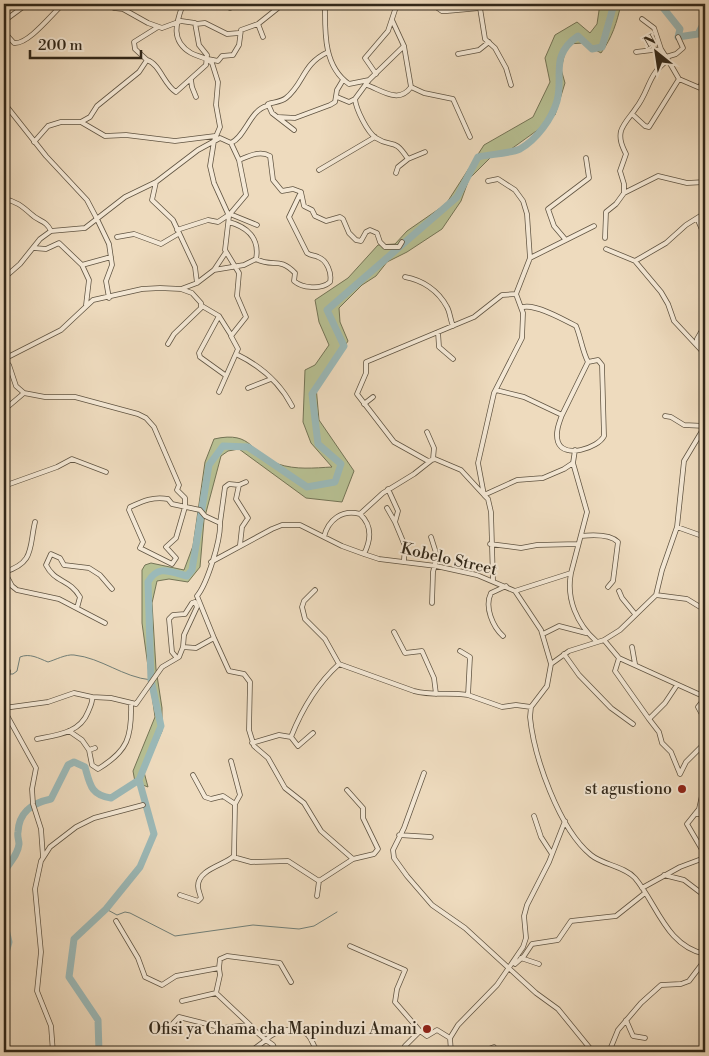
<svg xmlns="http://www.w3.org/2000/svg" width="709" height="1056" font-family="'Libre Bodoni',serif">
  <rect width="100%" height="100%" fill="#eedbbe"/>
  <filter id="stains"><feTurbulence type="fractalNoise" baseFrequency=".004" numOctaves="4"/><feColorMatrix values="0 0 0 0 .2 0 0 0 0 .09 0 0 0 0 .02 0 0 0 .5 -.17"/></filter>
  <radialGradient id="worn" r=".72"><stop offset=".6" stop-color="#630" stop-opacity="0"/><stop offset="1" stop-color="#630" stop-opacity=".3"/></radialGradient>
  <path fill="#b7c093" stroke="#747456" d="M600,4H621C617,22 612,38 601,53L583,43L567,44L561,69L565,83L555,115L539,129L507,152L491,157L469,179L461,201L442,229L407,252L387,262L376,276L362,285L339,308L340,322L348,341L334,363L316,386L319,420L354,471L342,502L306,498L239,449L228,451L221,456L204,520L200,567L188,582L169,579L157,581L152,603L156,669L162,708V731L144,772L148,787L135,782L133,771L155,717L142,623V570L145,565L151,563L184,570L193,546L205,462L214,439C254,430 250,455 278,464C296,470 314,468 332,467L311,443L303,422L305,370L315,365L329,345L319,322L315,300L348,278L378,245L395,244L407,231L446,204L484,145L533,117L550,82L545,58L555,35L577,22L590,33L597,24Z"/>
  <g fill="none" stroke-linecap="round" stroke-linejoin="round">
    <path stroke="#717f78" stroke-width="1" d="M9,674H13L17,671L20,657C30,653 38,658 48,662C55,660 66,654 74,655C102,658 122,677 151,680
      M106,909L117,915L125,912L130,913L175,936L253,925L299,929L314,926L337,912"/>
    <path stroke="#9bb9b8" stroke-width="7" d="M660,4L680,29L678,37L698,34L705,21
      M4,872C9,863 18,855 19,844C19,840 17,836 18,832C19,812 32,803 51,799L68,765L74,762L85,767C90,785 91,795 111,798L139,780
      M4,921L9,942L4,959
      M4,977L6,981L4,992
      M99,1052L98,1020L69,977L74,939L106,909L140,867L154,834L139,780L161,726L151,680L148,582C158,564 170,572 187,576L192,570L209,465L223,446L248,447L307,487L335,482L341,464L318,444L312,394L344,346L327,310L457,197L478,157C490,154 509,154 520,149C536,140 552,119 557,101C564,76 549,56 578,36L592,49L602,47L614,4"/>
    <defs>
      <path id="minor" d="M110,4L114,8L123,9L148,23L162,28L181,21L195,23L199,45L207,55L206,65L176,92C164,85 160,64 147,60
        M183,4C177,21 169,40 191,53C198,57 206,57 212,63L218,82L216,105L220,127L214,141L210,166L214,183L229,216L225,250L239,273L237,296L246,317L231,336L238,349L219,392
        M230,4V8
        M325,4C325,31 323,66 349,84L369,80L404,46
        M432,4L442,11H447L480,8L490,4
        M480,8L485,39L495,48L506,68L511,85
        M642,19L654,28L661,49
        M392,20L404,46L411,87L424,93L453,99L470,137
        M4,21L27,4
        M196,24L205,23L227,34L239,33
        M4,32L14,43C28,45 52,14 63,4
        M263,37L258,24L283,4
        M458,54L479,50L489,42
        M666,57L676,54L683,48L678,37
        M208,59L218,61L222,56L233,55L239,45L241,30L258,24
        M668,60L679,79
        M376,74L365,58L388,31L397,4
        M679,79L700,88L705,72
        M191,80L192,87L196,97
        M369,80L355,99C356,109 367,132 376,138C393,149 393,136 408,159
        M367,85C383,91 399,104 411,87
        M337,97L349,102L355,99
        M4,103L46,156L87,200L97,219L109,244L112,265L106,281L109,298
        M632,114L645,126L649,127L679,79
        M278,117L295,118L330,105L335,102L337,90L343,80
        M81,122L105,136L126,135L175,141L215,136
        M294,130L272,113L268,104C274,102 281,102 286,98C304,84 302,64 328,52
        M34,142L48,126L61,122H81L90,117L97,106L139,72L147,60L135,49L134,42L158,27
        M231,143C246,136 250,110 267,106
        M319,170L375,137
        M396,173L398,167L408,159L425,152
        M488,181L498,179L515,190L523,201L527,214L530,258L516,294
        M156,182L152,200L173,220L195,267L197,283
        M301,192L304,206L312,210L315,216L326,221L340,217L343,219L349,233L356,240L361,241L366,232L370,230L377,233L380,242L385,247H399L402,242
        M624,193L658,176L687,183L705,182
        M4,199C16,201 22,206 31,214C39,222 46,220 51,231
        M230,214L246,195L239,160
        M697,218L705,237
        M177,230L208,220L218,222L230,214L257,225
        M117,237L134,234L161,244L178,234
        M605,238L606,212L616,204L624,193V184L620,171L626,154C622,146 619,139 621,131C624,122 631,116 636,108C650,90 647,75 668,60L661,49L636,52
        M565,239L554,226L548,209L589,178L586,158
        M34,248L46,249L59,243L82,265L111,257
        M606,249L635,261L661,292L668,304L674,321L701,350L705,358
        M530,258L594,226
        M256,259C273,268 279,256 295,273L294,281C302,288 321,290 330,282C332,273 327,260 318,257C314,255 311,256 307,253L289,217L301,192
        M635,261L666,243L686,225L705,213
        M82,265L89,280L86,305
        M214,270L244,265L256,259C260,238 247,227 229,222
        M405,277C422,280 438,290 447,307C450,312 450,319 453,326
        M4,278L20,264L40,239L51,231L85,228L125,197L156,182L198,150L220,138L231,143L239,160C249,156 260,150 270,156L273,180L282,191L293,189L301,192
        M181,289L197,283L214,270L226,252
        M516,294L502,295L474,317L366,362V373L357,394L394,442L428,461L435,459L461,470L484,495L517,480L543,478L564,469L573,463L575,450
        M705,297V305
        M202,306L219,316L231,335
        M523,307C536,304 563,319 576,326C581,338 582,350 588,362L562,415
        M219,316L199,353L200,357L225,375
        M438,332L439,347L453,359
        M697,345V339L705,325
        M236,354C259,365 280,383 292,406
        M4,359L61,330L93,300L142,289L160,288L181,289L192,293L201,303V308L174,334L168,344
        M9,365L16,386L24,393L45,397H75L138,414L146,418L154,427L179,485L177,490L185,498V507L176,538L166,547L176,558L172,564L140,548L143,542L129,510L130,507C143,501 154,496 168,499L172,504L200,510L205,516L220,523C221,540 207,584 197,596L214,638
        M248,388L271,379
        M496,390L524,397L562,415C559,423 555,433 558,442C564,459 598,448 604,436L602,365L598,360L588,362
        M364,404L373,397
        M4,410L24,393
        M665,416L671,417L684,425L705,426
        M4,486L57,467L72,459L106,472
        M388,489L398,511L395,522L405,546L404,560
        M387,508L395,522
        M360,514L383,493L414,474L433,459L434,448L427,432
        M220,523L225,487L229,484L239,485
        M677,527L705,537
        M581,536C591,535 610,534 618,542L613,581L608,587
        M324,537C328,520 342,509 360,514C373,526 371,540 364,554
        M431,537L437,556L433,572L432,603
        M490,544L521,548L537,545L578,544
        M240,545L242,527L248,518L236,499L239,485L246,482
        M211,562L272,529L282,525H300L342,546L364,554L379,559L436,566L477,575L515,591L541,630L551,664L547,686L531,707L530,717C534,757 559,829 591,855C603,865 624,866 635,878C657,904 666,946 705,954
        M4,571L12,586L17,590L59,599L105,623
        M4,572C35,563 29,547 35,522
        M571,573C566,599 577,624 596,641
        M493,580L491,512L488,499L484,495L478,463L494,393L522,338L523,313L516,294
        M315,590L304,601L302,607L305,619L325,639L339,664L414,691C432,696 450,692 468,695
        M515,591L571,573L587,512L573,463
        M619,591L622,598L635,614
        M656,595L687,599L705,610
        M77,608L80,597C70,579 55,583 46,565L51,554L60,558L64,565L89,568L100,575L112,589
        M394,632L405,653L422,651L434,678L436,694
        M543,634L559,626L586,633
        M503,636C493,627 484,607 491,593L506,586
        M604,640L619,658L705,697
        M632,647L635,664
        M460,651L470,657L468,695L502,707L516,705L531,707
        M564,654L579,675L611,708L633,724
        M177,658L172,652L169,619L173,615L185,614L192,603L195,602L197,607L184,635L183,647
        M619,658L615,671L649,719L665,703L677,685
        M551,664L569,651L604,640L620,630L656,595L662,570L677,527L684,461L705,426
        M4,665L8,671L4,698
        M702,695L705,687
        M92,697L111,698L136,704L162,667L179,657L183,647L196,648L214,638L229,671L244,674L250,682L249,730L254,746L268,758L285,788L304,803L321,831L353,859L374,854L378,849L363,818V808L347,790
        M705,698L698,707L705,720
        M4,708L48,702L74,693L92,697C93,702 90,707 88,712C80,733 57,735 37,739
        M4,710L36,768L32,789L33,804L41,829L43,857
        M649,719L659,732L662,743L671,752L680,774
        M69,731L82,740L89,750L95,748
        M291,737C302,709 317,684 339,664
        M252,743L279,735L291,737L298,746L313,733
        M704,744L705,753
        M89,750L92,765L98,769C128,751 132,737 131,703
        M424,773L404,828L393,850L394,858L407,876L432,905L465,928L536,993L558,1009L593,1052
        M680,774L686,762L705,743
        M193,775L205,797L211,799L223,796L235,804
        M705,782L699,809L687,824L704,853L705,864
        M695,814H705
        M534,816L541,837L552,854
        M399,835L431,837
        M233,857L251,862L288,861L319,881
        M664,875L684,880L705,896
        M642,888L680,867L704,858
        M180,895L198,901L201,898C200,894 198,890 198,886C198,869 225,865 234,856L235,804L240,795L231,761
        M317,896L319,881L353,859
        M116,921L138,958L145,977L162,985L176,976L219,968L220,975L216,993L182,1001
        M350,946L405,970L397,989L395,1002L420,1031
        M521,958L539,964
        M515,964L524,956L532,944L558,940L571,921L616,916L645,893
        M219,968L220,959L227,956L280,963L291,982
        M216,993L250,1025
        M626,1020L633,1036L645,1038
        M164,1033L179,1017L223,1028L248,1025L266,1040C275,1030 297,1025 308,1035C313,1040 313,1048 319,1052
        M405,1046L420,1031L427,1036L437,1030L450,1038
        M53,1052L51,1026L37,991L41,952L35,889L41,861L50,847L76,827L94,818L143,805
        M250,1052L266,1040L273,1045L276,1052
        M451,1052L450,1038L458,1025L497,985L523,947L526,938L524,916L527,905L549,862L565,821
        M481,1052L494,1047
        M609,1052L618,1030L641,1003L661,985L681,984L689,981L705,960"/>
    </defs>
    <use href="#minor" stroke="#605442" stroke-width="5.5"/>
    <use href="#minor" stroke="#f4e8d5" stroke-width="4"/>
  </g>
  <g fill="#8f2418" stroke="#f4e8d5" stroke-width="2">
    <circle cx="682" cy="789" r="5"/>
    <circle cx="427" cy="1029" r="5"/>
  </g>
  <g text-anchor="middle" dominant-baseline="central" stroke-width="4" stroke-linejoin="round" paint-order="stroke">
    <g font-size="16" fill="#312719" stroke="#f4e8d5">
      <text transform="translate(449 559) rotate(13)">Kobelo Street</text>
    </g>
    <g font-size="16" fill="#312719" stroke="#f4e8d5" text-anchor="end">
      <text x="672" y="789">st agustiono</text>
      <text x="417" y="1029">Ofisi ya Chama cha Mapinduzi Amani</text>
    </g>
  </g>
  <rect width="709" height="1056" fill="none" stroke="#eedbbe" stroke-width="20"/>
  <rect x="5" y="5" width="699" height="1046" fill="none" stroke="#312719" stroke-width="2.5"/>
  <rect x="10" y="10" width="689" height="1036" fill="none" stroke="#312719"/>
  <g transform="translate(656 52) rotate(330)" stroke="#f4e8d5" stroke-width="4" paint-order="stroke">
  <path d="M0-4L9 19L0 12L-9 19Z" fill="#312719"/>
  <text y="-8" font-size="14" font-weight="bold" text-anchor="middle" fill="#312719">N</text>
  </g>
  <path d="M30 50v8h111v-8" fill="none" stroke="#312719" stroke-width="2.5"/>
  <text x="38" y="50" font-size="15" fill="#312719" stroke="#f4e8d5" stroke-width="4" paint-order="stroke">200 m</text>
  <rect width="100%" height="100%" filter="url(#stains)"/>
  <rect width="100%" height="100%" fill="url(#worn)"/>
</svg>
